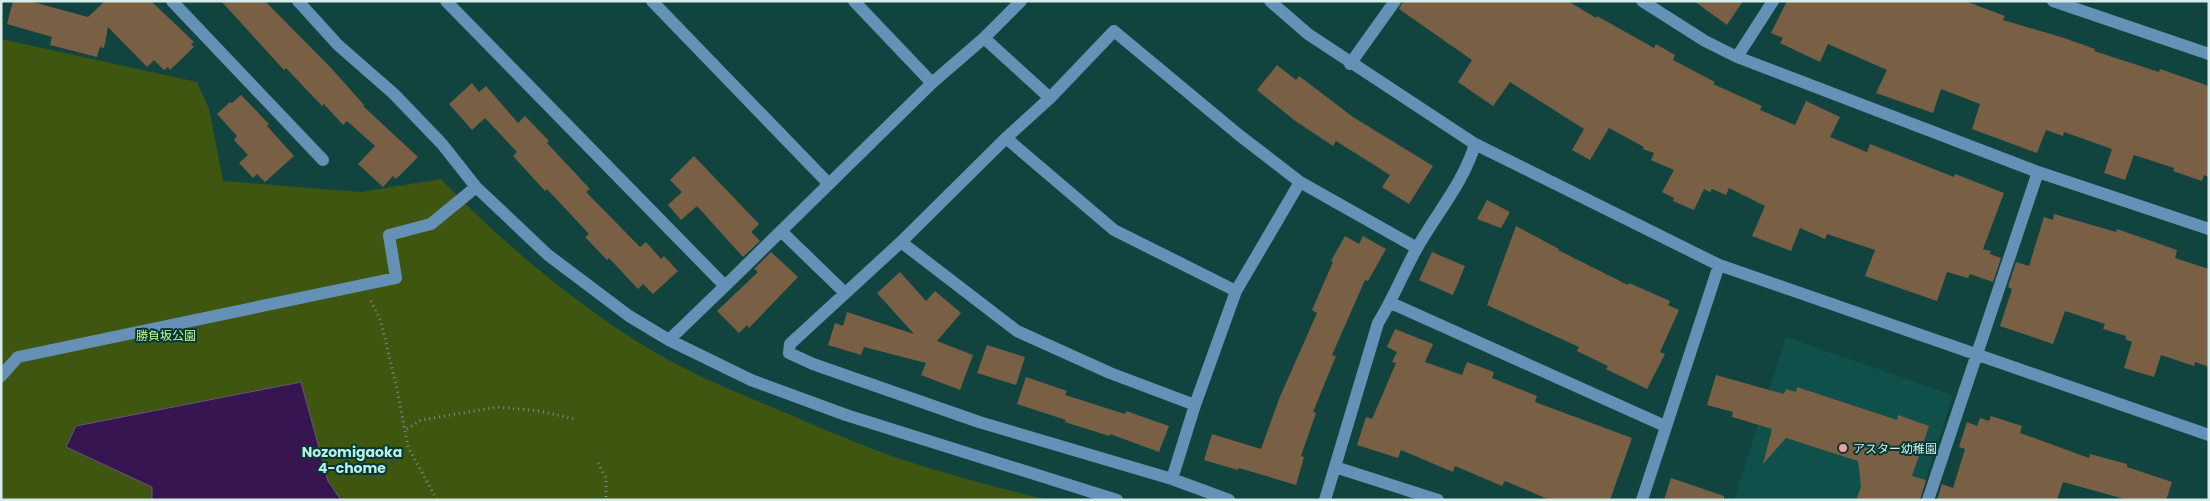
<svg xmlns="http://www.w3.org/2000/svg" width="2210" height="501" font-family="Poppins,'Noto Sans JP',sans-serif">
  <rect width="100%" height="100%" fill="#12443f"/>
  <path fill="#0f504b" d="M1786,337L1953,395L1919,500H1734Z"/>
  <path fill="#3f5611" d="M1,39L197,82L209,109L223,181L361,192L441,179C499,240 574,303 646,347C690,374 738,393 786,413C814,425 842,437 870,448C928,470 988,485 1048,500H1Z"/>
  <path fill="#371551" stroke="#66567f" d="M301,382L328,481L341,500H152V487L66,447L76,426Z"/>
  <path fill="#795f44" d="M13,1H29L88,17L105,1H151L194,42L191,44L194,47L170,70L168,67L164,70L154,60L147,67L108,27L104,48L100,47L97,57L50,45L52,37L7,24Z
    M221,1H265L332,69L364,105L363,106L418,157L396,179L393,176L383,187L358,164L375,146L347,121L343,125L324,104L322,106L286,68L284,70Z
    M1403,1H1568L1596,18L1597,16L1654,48L1656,44L1675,55L1673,60L1715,82L1713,84L1762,106L1760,110L1795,125L1806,101L1840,117L1830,137L1867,152L1870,144L1954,177L1955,174L2004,193L1983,249L1991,251L1990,254L2001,258L1993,282L1970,274L1968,278L1947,272L1937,301L1865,276L1875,250L1827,234L1825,239L1800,228L1791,251L1752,236L1765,206L1729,188L1726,195L1712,189L1710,192L1704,189L1694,210L1673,201L1674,198L1662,192L1674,170L1651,160L1654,153L1643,149L1644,147L1609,128L1590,160L1572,150L1584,129L1510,82L1493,106L1458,82L1472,60L1399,9Z
    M1694,1H1743L1727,25Z
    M1787,1H1965L2005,16L2003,20L2064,38L2095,49L2094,51L2159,72L2160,69L2209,86V177L2204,175L2202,181L2173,171L2174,168L2134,155L2125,180L2104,173L2112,149L2064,132L2063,136L2046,130L2037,153L1972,129L1980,104L1941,89L1933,113L1876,93L1887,70L1828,44L1820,62L1780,43L1783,38L1771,33Z
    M1277,65L1296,80L1299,76L1353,117L1433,166L1409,204L1382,187L1390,175L1336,141L1333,146L1294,120L1257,90Z
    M472,83L479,92L486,86L518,123L525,116L549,141L547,143L590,189L586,192L640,247L646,242L661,259L664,256L678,271L653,294L643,284L638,289L609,258L607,260L585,237L589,234L547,189L545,191L513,156L517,152L485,118L472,130L449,104Z
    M241,95L269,124L267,126L294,156L265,182L257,174L253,178L239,163L248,155L234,140L237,136L217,114L230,102L232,103Z
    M694,156L759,224L751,232L760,241L743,257L697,206L681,220L668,205L682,192L670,180Z
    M1487,200L1510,212L1501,228L1477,219Z
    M2054,214L2116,232L2117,229L2177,250L2175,258L2209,269V367L2195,362L2194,366L2161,355L2154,377L2124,368L2132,342L2125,339L2126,336L2103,329L2105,324L2065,311L2053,344L2000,326L2012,289L2008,287L2016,262L2029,266L2044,217L2053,220Z
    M1516,226L1559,249L1558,250L1628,285L1629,283L1670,301L1668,305L1679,310L1660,352L1665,354L1647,389L1606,369L1608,366L1577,351L1579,347L1487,305Z
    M1345,236L1359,244L1363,236L1386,249L1368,281L1365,280L1332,355L1336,356L1313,412L1316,413L1301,456L1304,457L1296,485L1239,468L1238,470L1204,460L1212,434L1261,449L1279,399L1317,313L1312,310L1333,262L1331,261Z
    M771,252L798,277L749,328L747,325L739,333L717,311L758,272L754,269Z
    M1432,252L1465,266L1453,295L1419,280Z
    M900,272L926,301L935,291L961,313L937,341L973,355L960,390L921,375L926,363L864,347L861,355L828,345L835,323L843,326L847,312L914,334L877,293Z
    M1395,329L1433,344L1425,362L1462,375L1467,362L1494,372L1492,378L1537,396L1535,402L1632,438L1610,500H1550L1505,481L1502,486L1455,466L1453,472L1401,450L1398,458L1357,445L1366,417L1372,419L1396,363L1392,362L1397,352L1387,347Z
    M987,345L1025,357L1016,385L977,373Z
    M1716,375L1784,394L1786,389L1796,392L1797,387L1897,420L1898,415L1929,426L1912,476L1926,480L1920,500H1856L1861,487L1858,461L1786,438L1763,464L1772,429L1732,417L1733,412L1707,405Z
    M1026,377L1067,391L1065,395L1125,414L1126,411L1169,426L1159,452L1110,434L1109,436L1065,422L1066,420L1017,404Z
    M1991,416L2022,426L2020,433L2089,458L2090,454L2127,464V467L2172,482L2166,500H2128L2063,482L2057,500H1937L1942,484L1953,488L1965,449L1959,447L1967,422L1977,426L1980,418L1989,421Z
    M1671,478L1724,496V500H1664Z"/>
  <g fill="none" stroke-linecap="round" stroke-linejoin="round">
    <path stroke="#6e9490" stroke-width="3" stroke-dasharray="1 4" stroke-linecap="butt" d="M371,301L381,322L397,389L408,447L437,500
      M407,429L421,420L498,407L540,411L574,419
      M598,463L606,478V500"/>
    <path stroke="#6691b7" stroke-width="12" d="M172,1L323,160
      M298,1L338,45L394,94L442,144L476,187L548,255L629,316L669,340L751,380L846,415L1117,500
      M446,1L725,286L932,83L984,38L1021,1
      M652,1L828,183
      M854,1L932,83
      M1270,1L1308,34L1475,144L1719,265L2209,435
      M1642,1L1705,41L1737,57L2038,172L2209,229
      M2053,1L2209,54
      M984,38L1050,98
      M1737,57L1773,1
      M1350,64L1395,1
      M1006,138L1114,230L1236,291
      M781,231L844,292
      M901,242L1017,331L1110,373L1195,405
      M1391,303L1665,426
      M669,340L725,286
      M1,376L18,357L396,278L389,235L431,224L476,187
      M1335,467L1438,500
      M1172,479L1195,405L1236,291L1300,182
      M1229,500L1172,479L979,422L813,364L789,353L790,344L901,242L1006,138L1050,98L1114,31L1239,135L1300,182L1417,248
      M1325,500L1378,323C1393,299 1403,273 1417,248C1436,214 1464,182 1475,144
      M1642,500L1719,265
      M1928,500L2038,172"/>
  </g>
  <circle fill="#f39aac" stroke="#033935" stroke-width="2" cx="1843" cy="448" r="5"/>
  <g text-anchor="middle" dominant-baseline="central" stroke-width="4" stroke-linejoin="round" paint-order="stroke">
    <g font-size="12" fill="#caf38d" stroke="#033935">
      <text x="166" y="335">勝負坂公園</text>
    </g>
    <g font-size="12" fill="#d5edea" stroke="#033935" text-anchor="start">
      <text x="1853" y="448">アスター幼稚園</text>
    </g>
    <g font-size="14" font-weight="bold" fill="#baede6" stroke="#033935">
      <text x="352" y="452">Nozomigaoka<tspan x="352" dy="16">4-chome</tspan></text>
    </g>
  </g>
  <rect width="2210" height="501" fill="none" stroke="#d5edea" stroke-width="5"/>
</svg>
